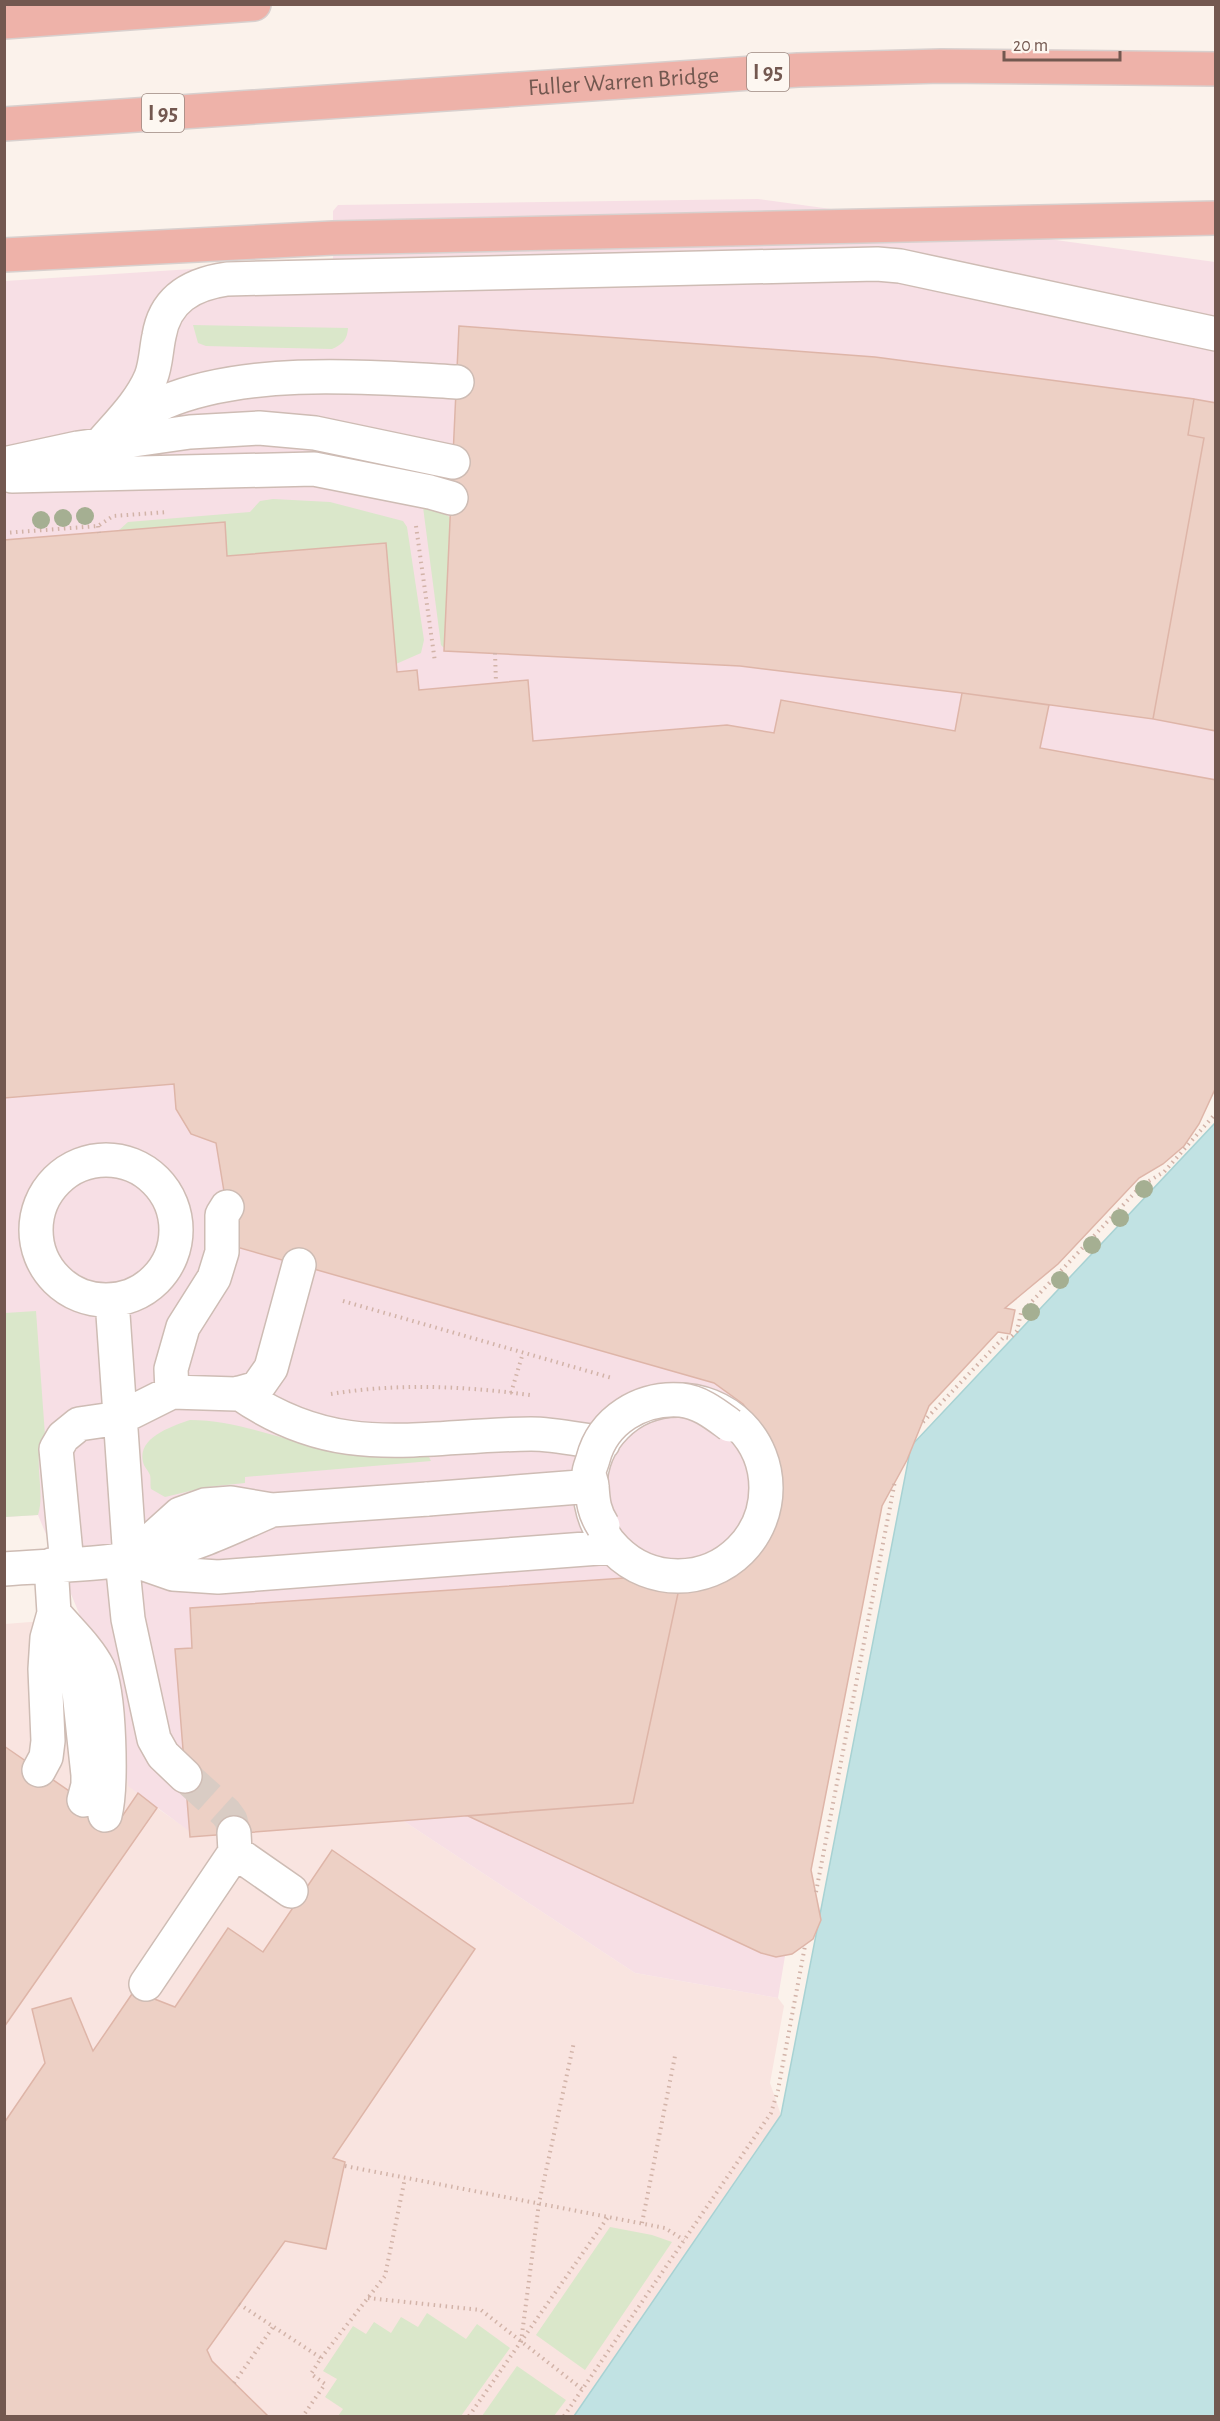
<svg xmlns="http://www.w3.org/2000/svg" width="1220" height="2421" font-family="'Alegreya Sans',sans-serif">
  <rect width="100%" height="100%" fill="#fbf2eb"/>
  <path fill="#f9e4e0" d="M81,1618L88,1630L157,1808L190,1831V1837L402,1820L635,1973L778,1998L784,2006L770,2083L781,2115L574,2416H5V1624Z"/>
  <path fill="#f7dfe5" d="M758,199L1215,262V1087L1199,1124L1184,1146L1163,1164L1138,1178L1058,1264L1006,1308L1015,1310L1010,1334L997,1332L929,1406L907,1460L882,1506L811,1870L821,1916L818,1929L805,1946L785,1956L778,1998L635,1973L402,1820L190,1837L189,1831L128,1786L118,1690L81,1618L38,1515L5,1517V281L192,269L333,263V211L338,205Z"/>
  <path fill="#dae7ca" d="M193,325L348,328C347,340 343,344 332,349L206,346L198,343Z
    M273,499L330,502L403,521L407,527L424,640L421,653L396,664L386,543L227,556L224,522L118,531L128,522L250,512L260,501Z
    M423,507L441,511L451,518L445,649L441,645Z
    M36,1311L45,1435C31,1458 46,1490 38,1515L5,1517V1313Z
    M190,1420C236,1420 276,1438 320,1447C357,1455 392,1457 429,1457L431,1461L245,1477V1483L207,1487L165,1497L151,1489C150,1485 151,1479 150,1475C148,1470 144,1467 143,1462C137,1437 173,1426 190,1420Z
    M610,2227L652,2235L672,2242L585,2370L536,2335Z
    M427,2313L466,2339L477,2324L510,2348L461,2416H338L343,2409L325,2397L337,2379L323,2371L353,2326L366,2334L374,2322L391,2333L401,2317L418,2327Z
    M517,2366L566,2400L554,2416H482Z"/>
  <path fill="#c1e2e3" stroke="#a8d2d3" stroke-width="1.5" d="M1215,1123V2416H574L781,2115L911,1446Z"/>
  <path fill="#fbf2eb" d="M804,4L1215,5V131L1173,130L1148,113L1121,102L806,7Z"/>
  <path fill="#edd0c5" stroke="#deb5a8" stroke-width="1.5" d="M459,326L875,357L1194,399L1188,435L1204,438L1153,719L962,693L740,666L444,651Z
    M1194,399L1216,403V731L1153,719L1204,438L1188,435Z
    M225,522L227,556L386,543L397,672L417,670L419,690L528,680L533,741L727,725L774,733L781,700L955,731L962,693L1049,705L1040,748L1216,780V1087L1199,1124L1184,1146L1163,1164L1139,1178L1058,1264L1005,1308L1015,1310L1010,1334L998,1332L929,1406L907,1460L882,1506L811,1870L821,1920L813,1939L792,1954L776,1957L761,1953L468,1816L633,1803L680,1584L712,1576L744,1554L760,1534L771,1507L775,1478L770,1446L764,1431L743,1404L714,1383L233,1246L216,1143L191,1134L176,1109L174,1084L4,1098V540Z
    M639,1577L644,1582L680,1584L633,1803L190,1837L175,1649L192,1648L190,1608Z
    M4,1746L117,1824L138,1793L157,1808L4,2027Z
    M332,1850L475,1949L333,2158L345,2162L326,2249L285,2241L207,2350L212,2361L268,2416H4V2123L45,2063L32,2009L71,1998L93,2051L134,1991L175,2007L228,1928L263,1952Z"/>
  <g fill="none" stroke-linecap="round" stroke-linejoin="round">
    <path stroke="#d9ccc4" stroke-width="33" stroke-dasharray="33 16" stroke-linecap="butt" d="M185,1776L226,1813L231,1820L234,1833"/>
    <defs>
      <path id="minor" d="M126,425C139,417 152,408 165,402C249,367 368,377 457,382
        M101,444C119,423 140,403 151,377C156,364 156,350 159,336C165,299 192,284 227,279L877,264L900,266L1216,334
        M4,464L78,448L190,432L259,428L315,433L453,462
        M12,476L314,469L430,492L451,498
        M36 1230a70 70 0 1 1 140 0a70 70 0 1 1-140 0Z
        M112,1300L130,1559
        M172,1392L171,1369L183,1327L214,1278L222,1252V1215L227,1207
        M239,1393C339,1463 419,1435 531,1434C554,1434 580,1440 603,1443
        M590 1488a88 88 0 1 1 176 0a88 88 0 1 1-176 0Z
        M130,1559L173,1574L218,1577L612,1547
        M130,1559L180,1514L205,1505L231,1503L272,1510L428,1499
        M122,1560L128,1619L154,1739L163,1755L185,1776
        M67,1564L56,1449L63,1437L79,1424L120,1418L172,1392L236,1394L257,1388L271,1368L299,1265
        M4,1569C56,1565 110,1565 160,1553C199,1544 235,1526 272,1510
        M54,1613C68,1630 88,1648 98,1668C110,1692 112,1788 105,1815
        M73,1636L88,1775V1785L84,1800
        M39,1770L46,1757L48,1741L45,1669L47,1638L54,1613L51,1565
        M234,1833L235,1852L291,1891
        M146,1984L235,1852"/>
      <g id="highway">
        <path d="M4,22L254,4"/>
        <path id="s1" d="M4,124L798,70L941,66L1216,69"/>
        <path d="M4,255L333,238L1216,218"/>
      </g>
    </defs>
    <use href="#minor" stroke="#cebcb4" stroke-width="36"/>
    <use href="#highway" stroke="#d8d0ce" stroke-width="36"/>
    <path stroke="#d2b3a8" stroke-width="4" stroke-dasharray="1.5 4.5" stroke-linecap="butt" d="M98,526L99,533
      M416,526L435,662
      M4,533L98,526L113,516L168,512
      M495,653L496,683
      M343,1301L612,1378
      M511,1393L523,1353
      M331,1394C397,1383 463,1386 530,1395
      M923,1422L1004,1337L1010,1338L1017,1331L1021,1313L1142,1185L1164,1172L1216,1113
      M642,1574C662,1578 682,1582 701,1576C755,1559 789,1493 761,1442
      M816,1892L895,1481
      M345,2166L665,2228L684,2240
      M642,2223L675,2056
      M368,2298L481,2310L582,2389
      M239,2304L321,2358L311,2374L325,2384L303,2416
      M521,2342L539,2203L574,2042
      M321,2358L385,2276L405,2178
      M234,2383L273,2327
      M469,2416L608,2217
      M564,2416L771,2113L778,2090L805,1946"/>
    <use href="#minor" stroke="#fff" stroke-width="33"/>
    <use href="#highway" stroke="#eeb2a9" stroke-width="33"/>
    <defs>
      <path id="minor-bridge" d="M428,1499L592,1486
        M603,1526C594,1512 593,1502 592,1486C592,1482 589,1477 589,1473C589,1469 592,1463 593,1459C603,1420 641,1397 681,1400C700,1402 715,1414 730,1425"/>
    </defs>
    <use href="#minor-bridge" stroke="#cebcb4" stroke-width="36" stroke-linecap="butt"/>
    <use href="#minor-bridge" stroke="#fff" stroke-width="33"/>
  </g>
  <g fill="#a5af92">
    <circle cx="85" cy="516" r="9"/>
    <circle cx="63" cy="518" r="9"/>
    <circle cx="41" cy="520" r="9"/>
    <circle cx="1144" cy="1189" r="9"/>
    <circle cx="1120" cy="1218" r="9"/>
    <circle cx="1092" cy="1245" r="9"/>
    <circle cx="1060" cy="1280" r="9"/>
    <circle cx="1031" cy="1312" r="9"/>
  </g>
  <g text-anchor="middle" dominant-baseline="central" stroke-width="4.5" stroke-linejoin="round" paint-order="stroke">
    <g fill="#fdf7f1" stroke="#9c8880" stroke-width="1.5">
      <rect x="747" y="53" width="42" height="38" rx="4.5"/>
      <rect x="142" y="94" width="42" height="38" rx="4.5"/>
    </g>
    <g font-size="22" font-weight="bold" fill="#735850">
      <text x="768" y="72">I 95</text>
      <text x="163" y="113">I 95</text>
    </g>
    <g font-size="24" fill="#735850" stroke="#fdf7f1">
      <text stroke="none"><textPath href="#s1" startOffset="621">Fuller Warren Bridge</textPath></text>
    </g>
  </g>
  <rect width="1220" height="2421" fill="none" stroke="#735850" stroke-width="12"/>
  <path d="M1004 51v9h116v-9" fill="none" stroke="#735850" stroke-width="3"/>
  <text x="1013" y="51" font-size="18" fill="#735850" stroke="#fdf7f1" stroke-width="4.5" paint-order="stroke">20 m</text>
</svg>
